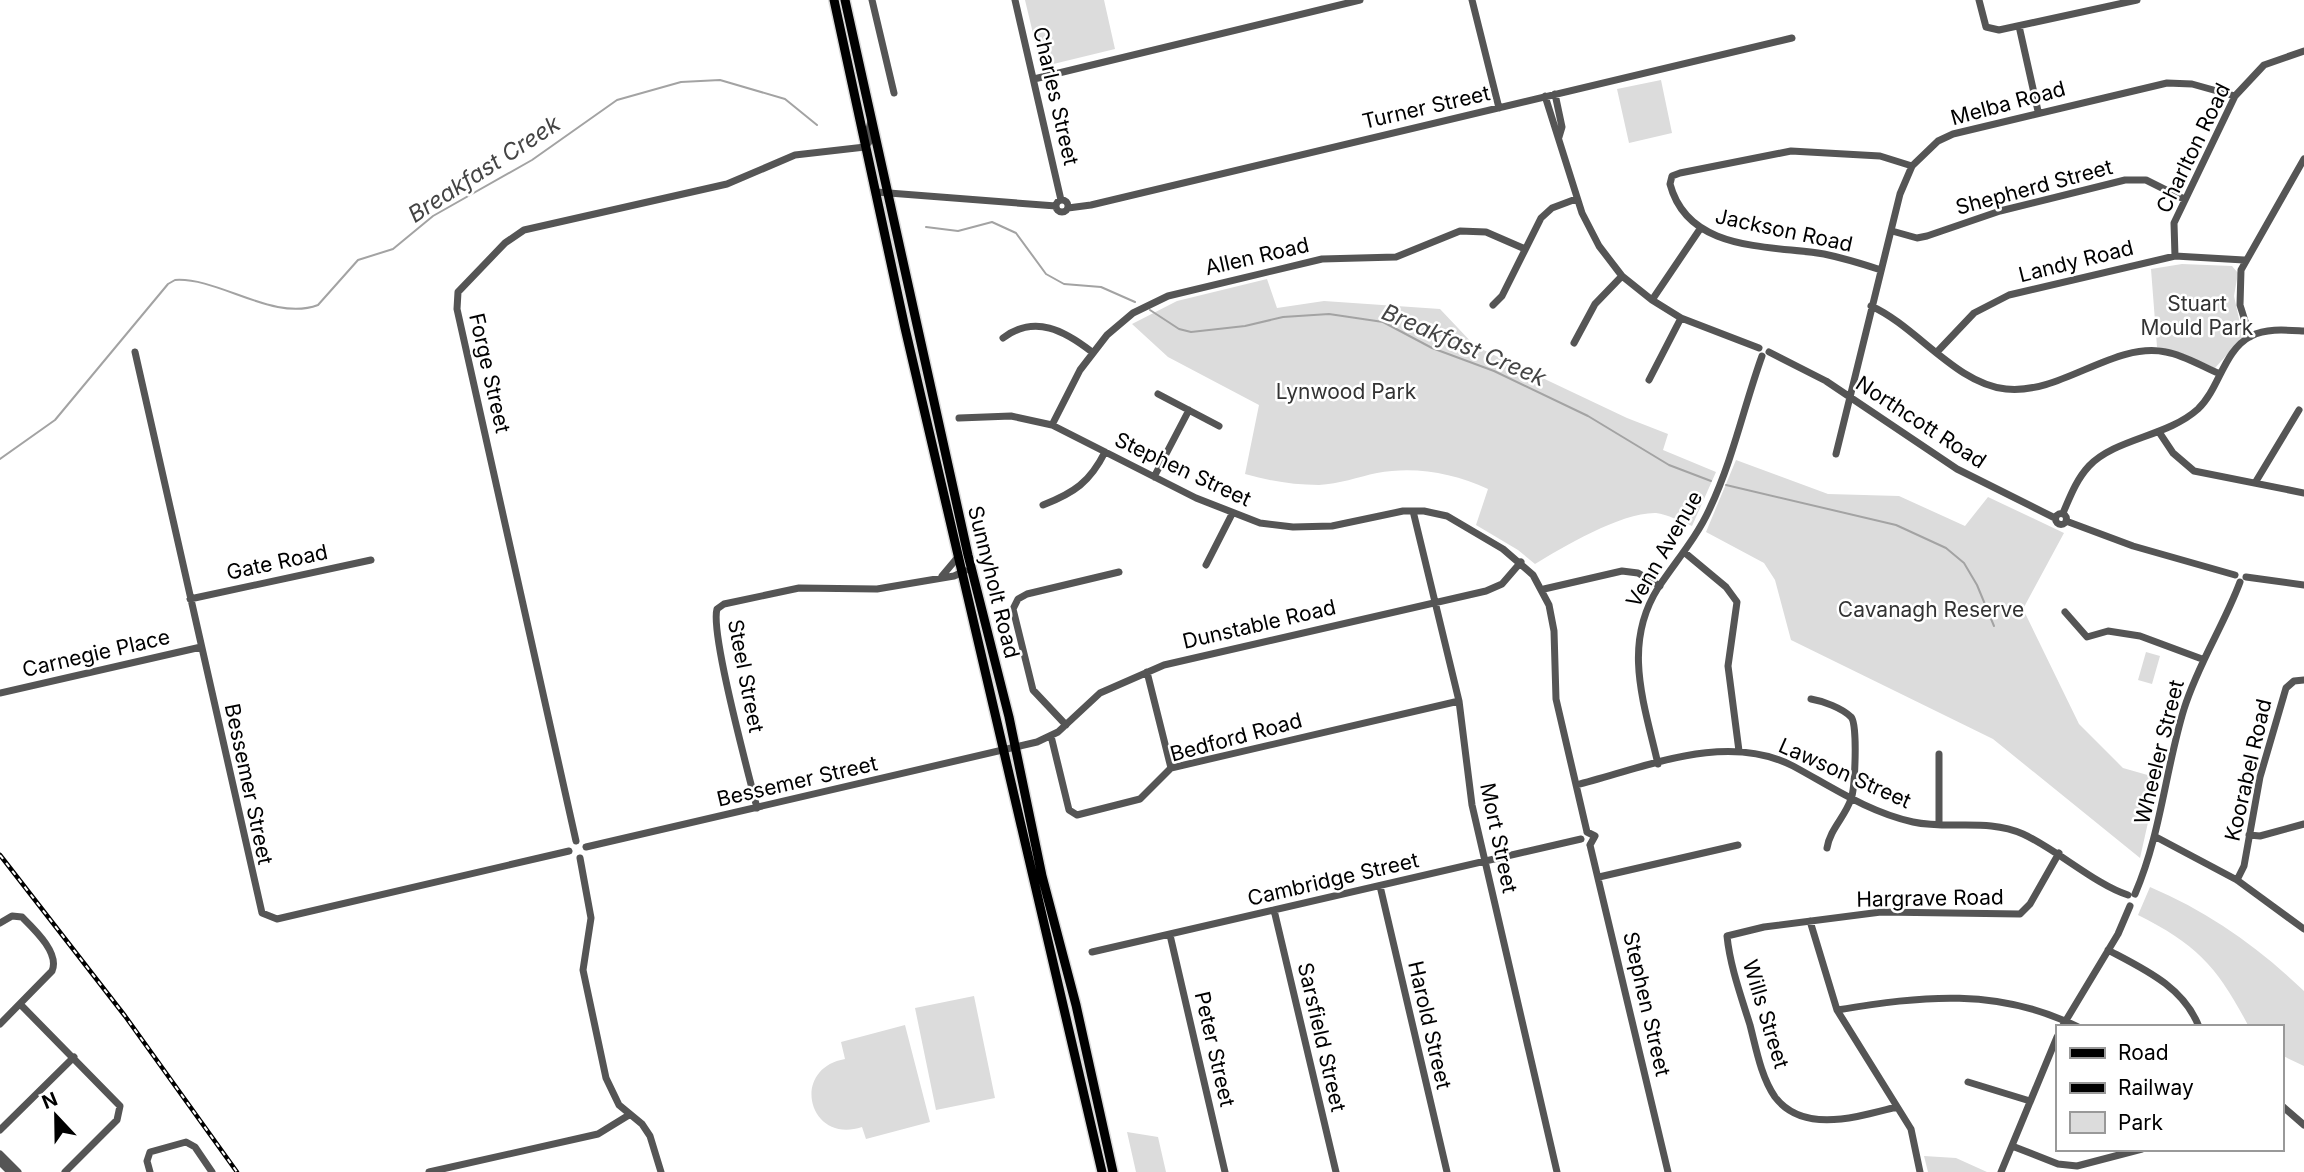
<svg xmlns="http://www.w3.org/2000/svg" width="2304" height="1172" font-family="Inter,sans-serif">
  <rect width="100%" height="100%" fill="#fff"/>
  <path fill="#dcdcdc" d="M1025,0H1104L1115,49L1041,67Z
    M1661,80L1672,133L1629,143L1617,89Z
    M2182,264L2232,266L2238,273L2234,296L2243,337L2215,368L2176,351L2157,347L2151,269Z
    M1267,279L1277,308L1324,301L1440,309L1475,346L1627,418L1668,434L1663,450L1716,472L1692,526C1682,522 1667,514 1656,513C1622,512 1563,547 1535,564L1518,550L1476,525L1488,489C1453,473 1415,466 1377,473C1358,477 1339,484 1319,485C1293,485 1270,481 1245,474L1259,405L1168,357L1132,324L1177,301Z
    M1736,460L1828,494L1899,496L1965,526L1988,497L2064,533L2023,609L2079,724L2123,768L2158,778L2140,858L1993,739L1791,640L1775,580L1764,563L1706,532Z
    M2146,652L2160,656L2152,684L2138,680Z
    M2150,887C2209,912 2258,947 2304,991V1066L2281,1055V1027H2249C2218,968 2198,945 2138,915Z
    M974,996L995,1098L936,1110L915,1008Z
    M905,1025L930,1122L866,1139L862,1127C809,1145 789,1069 845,1059L841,1042Z
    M1127,1132L1158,1137L1166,1172H1136Z
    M1924,1156L1956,1158L1987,1172H1928Z"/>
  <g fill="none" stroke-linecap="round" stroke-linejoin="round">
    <path stroke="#a3a3a3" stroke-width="2" d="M926,227L958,231L992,222L1016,233L1046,274L1064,284L1101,287L1135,302
      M1150,310L1179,329L1191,332L1245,326L1283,317L1329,314L1383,322L1432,348L1494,371L1588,416L1669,465L1711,481
      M0,459L55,420L168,284L175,280C219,277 273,322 318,305L358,260L393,249L433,216L532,160L617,100L681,82L720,80L785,99L817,125
      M1726,485L1896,525L1946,548L1964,563L1977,585L1994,626"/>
    <defs>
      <path id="major" d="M834,0L905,328L1102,1172
        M845,0L968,555L1009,717L1042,876L1076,1005L1113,1172"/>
    </defs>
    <use href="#major" stroke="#dbdbdb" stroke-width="12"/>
    <path stroke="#555" stroke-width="7" d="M872,0L894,93
      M1015,0L1061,200
      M1472,0L1499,108
      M1979,0L1986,27L1999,30L2137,0
      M2019,26L2038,111
      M1034,79L1360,0
      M1555,94L1562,127L1559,137
      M1545,96L1582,213L1599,246L1622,276L1652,300L1681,318L1759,348
      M876,192L1056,206
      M1056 206a6 6 0 1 1 12 0a6 6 0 1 1-12 0Z
      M1068,208L1091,205L1792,38
      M1892,231L1917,238L1927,236L2000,211L2125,180H2146L2184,199
      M2175,256L2174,223L2235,96L2264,65L2304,51
      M1881,270C1863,264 1843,258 1824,254C1768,245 1688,252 1670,184L1672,176L1680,173L1791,151L1880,156L1912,166
      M1652,300L1700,229
      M1493,305L1502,296L1541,218L1552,208L1576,199
      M1871,306C1916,326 1956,384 2006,389C2061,395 2114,341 2166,352C2184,355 2203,367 2220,374
      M2250,337L2240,305L2241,270L2304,159
      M1003,338C1035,314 1065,331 1092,352
      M1574,343L1595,304L1622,276
      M135,352L262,913L277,919L569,851
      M1769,352L1826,381L1957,469L2055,518
      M1937,352L1974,313L2009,295L2175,256L2244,260
      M1649,380L1681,318
      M1158,394L1219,426
      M959,418L1011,416L1052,425L1196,498L1260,523L1293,527L1332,526L1403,511H1424L1447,516L1503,549L1533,575L1549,605L1554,631L1556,699L1587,832
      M1052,425L1080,370L1107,335L1133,313L1168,296L1322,259L1396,257L1460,231L1486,232L1525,249
      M2159,432L2173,453L2194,471L2304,493
      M1836,454L1900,194L1912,166L1938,141L1953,134L2167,83L2192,84L2235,96
      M1154,477L1189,410
      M2255,483L2299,410
      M1043,505C1074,493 1090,482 1105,452
      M1413,511L1459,701L1472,805L1557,1172
      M2063,513C2070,497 2076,480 2089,466C2116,438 2167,437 2198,409C2220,388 2223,351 2251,336C2267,328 2286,330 2304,331
      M2055.5 519a5.5 5.5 0 1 1 11 0a5.5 5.5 0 1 1-11 0Z
      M2066,521L2133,546L2235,575
      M1684,552L1726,587L1737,602L1728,666L1739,751
      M1206,565L1232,514
      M942,576L958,557
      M2246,577L2304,585
      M1544,589L1622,571L1638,573L1660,586
      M190,599L371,560
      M2065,612L2087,637L2108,631L2140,636L2202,659
      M1147,672L1171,768
      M0,693L201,647
      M1811,699C1823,701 1842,708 1851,717C1858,723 1855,789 1851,799C1845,817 1830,829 1827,848
      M1066,725L1033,690L1013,609L1018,599L1027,594L1119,572
      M1051,736L1069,810L1077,815L1140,799L1171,768L1459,701
      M1658,764C1644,703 1622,645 1658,588C1676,561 1697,537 1710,508C1733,459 1744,406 1762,356
      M1576,785C1644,768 1725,731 1793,766C1832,787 1868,812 1913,822C1950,830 1987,818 2023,834C2056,849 2096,885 2128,895
      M757,808C749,775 710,633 717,609L724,604L799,588L877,589L954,576L965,571
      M1939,824V754
      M1587,832L1595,836L1590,845
      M2249,835L2260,836L2304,824
      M2156,837L2237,880L2304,929
      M576,841L457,309L458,292L505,243L524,230L727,184L795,155L865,147L869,142L868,133L871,121
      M1590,845L1668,1172
      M586,847L1037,742L1058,732L1100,693L1164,665L1486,591L1502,584L1521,562
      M580,858L591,918L583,970L606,1078L619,1105L642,1124L650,1136L661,1172
      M1599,877L1738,845
      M2237,880L2244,866L2260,777L2286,688L2294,681L2304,680
      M1380,886L1447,1172
      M2135,894C2161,834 2165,771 2184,709C2198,664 2224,625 2240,582
      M1274,910L1336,1172
      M1810,921L1837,1010L1911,1129L1920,1172
      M0,923L12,916L22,917C34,929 60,953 52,971L0,1024
      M1170,935L1225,1172
      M2108,950C2144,969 2184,987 2199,1027
      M1092,952L1581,839
      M20,1004L120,1106L117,1120L65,1172
      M1837,1010C1922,996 1998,987 2078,1027
      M2062,1027L2118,934L2130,906
      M1968,1082L2030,1101
      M2281,1105L2304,1125
      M1897,1107C1860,1116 1804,1135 1775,1097C1761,1077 1756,1048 1750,1025C1741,996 1730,966 1727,936L1764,927L1881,912L2020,914L2030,904L2059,853
      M0,1130L74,1057
      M2012,1146L2058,1164L2077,1166L2142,1149
      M0,1154L18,1172
      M0,1162L10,1172
      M150,1172L147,1161L150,1152L186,1142L195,1147L212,1172
      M429,1172L598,1134L629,1115
      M2001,1172L2057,1037"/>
    <use href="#major" stroke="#000" stroke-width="9"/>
    <defs>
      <path id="rail" d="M0,855L125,1016L237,1172"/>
    </defs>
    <use href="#rail" stroke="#000" stroke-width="4.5"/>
    <use href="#rail" stroke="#fff" stroke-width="2" stroke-dasharray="5" stroke-linecap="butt"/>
  </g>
  <g text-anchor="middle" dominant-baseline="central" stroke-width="5" stroke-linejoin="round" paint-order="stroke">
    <g font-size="21" fill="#000" stroke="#fff">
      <text transform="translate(1056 96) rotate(77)">Charles Street</text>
      <text transform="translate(2008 103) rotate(-15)">Melba Road</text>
      <text transform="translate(1426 107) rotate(-13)">Turner Street</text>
      <text transform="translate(2193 148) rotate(-64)">Charlton Road</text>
      <text transform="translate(2034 187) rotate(-15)">Shepherd Street</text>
      <text transform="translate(1784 230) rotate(12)">Jackson Road</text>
      <text transform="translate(1257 256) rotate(-13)">Allen Road</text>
      <text transform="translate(2076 261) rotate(-14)">Landy Road</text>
      <text transform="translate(490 373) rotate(77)">Forge Street</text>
      <text transform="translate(1921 422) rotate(33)">Northcott Road</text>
      <text transform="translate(1183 469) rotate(25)">Stephen Street</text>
      <text transform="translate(1664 549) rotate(-60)">Venn Avenue</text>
      <text transform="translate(277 562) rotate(-12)">Gate Road</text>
      <text transform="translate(994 582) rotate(76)">Sunnyholt Road</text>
      <text transform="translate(1259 624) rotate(-13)">Dunstable Road</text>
      <text transform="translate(96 653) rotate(-13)">Carnegie Place</text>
      <text transform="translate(746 676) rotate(79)">Steel Street</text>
      <text transform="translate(1236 737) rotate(-15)">Bedford Road</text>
      <text transform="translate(2159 752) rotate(-76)">Wheeler Street</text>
      <text transform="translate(2248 770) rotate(-77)">Koorabel Road</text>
      <text transform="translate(1845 773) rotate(24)">Lawson Street</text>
      <text transform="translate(797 781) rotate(-13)">Bessemer Street</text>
      <text transform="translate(249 784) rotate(78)">Bessemer Street</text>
      <text transform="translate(1499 838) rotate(78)">Mort Street</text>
      <text transform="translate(1333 879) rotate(-13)">Cambridge Street</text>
      <text transform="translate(1930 898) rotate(-1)">Hargrave Road</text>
      <text transform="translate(1647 1004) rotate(77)">Stephen Street</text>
      <text transform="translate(1766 1014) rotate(73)">Wills Street</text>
      <text transform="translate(1430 1025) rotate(77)">Harold Street</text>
      <text transform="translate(1322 1037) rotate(77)">Sarsfield Street</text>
      <text transform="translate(1215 1049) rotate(77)">Peter Street</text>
    </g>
    <g font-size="21" fill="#333" stroke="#fff">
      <text x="2197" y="303">Stuart<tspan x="2197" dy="24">Mould Park</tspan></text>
      <text x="1346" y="391">Lynwood Park</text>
      <text x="1931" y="609">Cavanagh Reserve</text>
    </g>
    <g font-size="23" font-style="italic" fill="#444" stroke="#fff">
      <text transform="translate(484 169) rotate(-33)">Breakfast Creek</text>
      <text transform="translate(1464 345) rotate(23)">Breakfast Creek</text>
    </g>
  </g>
  <rect x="2056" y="1025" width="228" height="126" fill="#ffffff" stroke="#999999" stroke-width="2"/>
  <rect x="2070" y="1048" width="35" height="10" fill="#000000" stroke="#999999" stroke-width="2"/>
  <text x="2118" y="1060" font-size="21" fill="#000000">Road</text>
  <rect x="2070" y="1083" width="35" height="10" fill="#000000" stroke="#999999" stroke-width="2"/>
  <text x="2118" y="1095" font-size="21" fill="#000000">Railway</text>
  <rect x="2070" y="1112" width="35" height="21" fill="#dcdcdc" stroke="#999999" stroke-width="2"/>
  <text x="2118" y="1130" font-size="21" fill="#000000">Park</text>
  <g transform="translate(56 1116) rotate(338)" stroke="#ffffff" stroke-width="5" paint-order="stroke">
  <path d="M0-5L12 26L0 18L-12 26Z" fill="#000000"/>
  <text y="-10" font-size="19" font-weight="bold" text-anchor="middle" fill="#000000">N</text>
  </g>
</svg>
